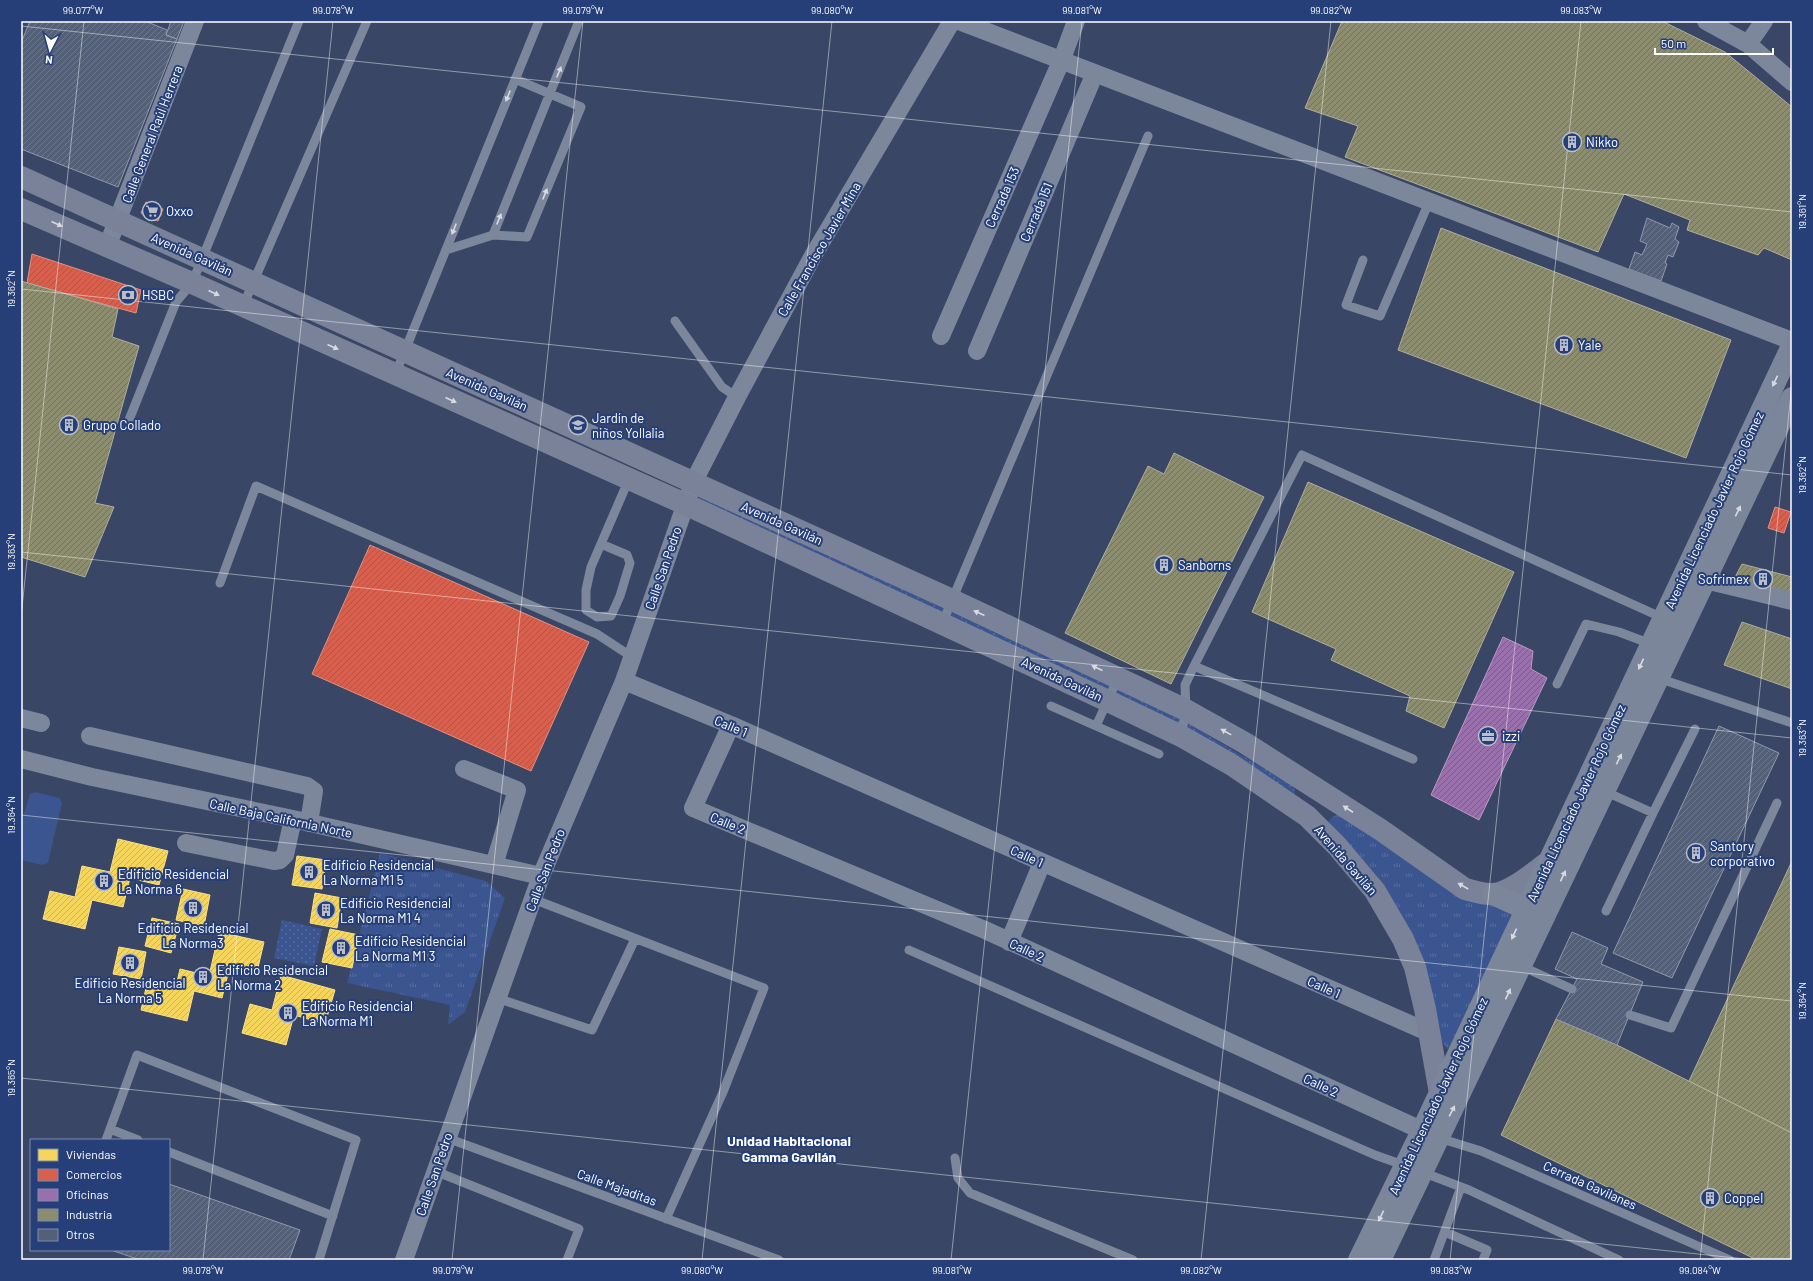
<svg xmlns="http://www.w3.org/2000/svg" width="1813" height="1281" font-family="Barlow,sans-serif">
  <defs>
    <pattern id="grass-dots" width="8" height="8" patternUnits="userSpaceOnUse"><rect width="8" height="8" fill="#3a558f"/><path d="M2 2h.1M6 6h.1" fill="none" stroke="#586ea0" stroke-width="1.8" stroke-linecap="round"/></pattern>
    <pattern id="park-tufts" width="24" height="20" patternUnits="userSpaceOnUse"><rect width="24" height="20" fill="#3a558f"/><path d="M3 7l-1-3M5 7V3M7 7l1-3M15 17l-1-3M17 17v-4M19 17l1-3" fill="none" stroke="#586ea0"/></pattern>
    <pattern id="homes-hatch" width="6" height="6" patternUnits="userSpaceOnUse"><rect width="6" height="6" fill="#f6d55c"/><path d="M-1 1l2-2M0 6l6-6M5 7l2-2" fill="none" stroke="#ccb358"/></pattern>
    <pattern id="shops-hatch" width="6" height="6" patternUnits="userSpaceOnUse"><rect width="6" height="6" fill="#d6604d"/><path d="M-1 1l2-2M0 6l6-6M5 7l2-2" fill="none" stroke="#a6594d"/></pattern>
    <pattern id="offices-hatch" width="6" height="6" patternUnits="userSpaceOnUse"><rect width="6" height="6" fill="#9970ab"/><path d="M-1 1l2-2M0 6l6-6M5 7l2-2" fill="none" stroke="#766080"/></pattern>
    <pattern id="industry-hatch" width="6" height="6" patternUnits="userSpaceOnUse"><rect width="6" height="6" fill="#8c8c6e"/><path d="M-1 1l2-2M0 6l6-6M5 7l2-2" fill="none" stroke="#727260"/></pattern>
    <pattern id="building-hatch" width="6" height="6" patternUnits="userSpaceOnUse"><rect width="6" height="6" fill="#545f78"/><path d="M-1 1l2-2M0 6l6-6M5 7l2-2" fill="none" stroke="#6e778c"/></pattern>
  </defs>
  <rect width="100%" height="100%" fill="#394665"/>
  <path fill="url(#grass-dots)" d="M700,495L1178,718L1286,781L1294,787L1295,794L1292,796L698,502Z
    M282,920L322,929L314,966L274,958Z"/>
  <path fill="url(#park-tufts)" d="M1341,813L1517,907L1448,1050L1434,1032L1416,947L1410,929L1380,883L1327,824L1332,817Z
    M380,853L486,881L505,898L465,1012L448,1025L450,1005L347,983Z"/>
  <path fill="#3a558f" d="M35,792L60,798L62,803L48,863L42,865L21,860V824L30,794Z"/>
  <path fill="url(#homes-hatch)" stroke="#f9e28d" d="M118,839L168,851L159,885L130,878L123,907L92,900L85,929L43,919L50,891L75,897L82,866L110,872Z
    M297,856L326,860L322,889L292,885Z
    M183,889L210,895L204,926L176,920Z
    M315,893L342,898L337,928L310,923Z
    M152,918L179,924L171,953L145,946Z
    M330,929L359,935L352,968L322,962Z
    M219,932L264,942L257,972L230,966L222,998L194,991L187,1021L141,1010L148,979L176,986L180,969L209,976Z
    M119,947L146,952L141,979L113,974Z
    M281,975L335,990L325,1024L294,1015L286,1045L242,1033L250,1004L272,1010Z"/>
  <path fill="url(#shops-hatch)" stroke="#e29082" d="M146,202L163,209L158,221L141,213Z
    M32,254L141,290L136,313L27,283Z
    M1775,507L1791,512L1784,533L1768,528Z
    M370,545L589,642L531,771L312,674Z"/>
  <path fill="url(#offices-hatch)" stroke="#b89bc4" d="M1503,637L1533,651L1531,669L1547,678L1479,820L1431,795Z"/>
  <path fill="url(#industry-hatch)" stroke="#aeae9a" d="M1342,21H1662L1725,52L1792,107V260L1764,248L1758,255L1687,230L1690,220L1624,194L1598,252L1345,157L1358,126L1305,108Z
    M1441,228L1731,340L1686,458L1398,350Z
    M21,281L118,309L112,337L139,346L95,503L114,507L85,577L21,557Z
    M1174,453L1264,497L1171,684L1065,633L1148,466L1164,474Z
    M1308,482L1514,572L1444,728L1406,711L1410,696L1331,660L1336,649L1252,612Z
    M1742,564L1792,577V595L1733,581Z
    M1742,622L1792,639V689L1724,665Z
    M1792,861V1133L1689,1081Z
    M1556,1019L1617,1045L1792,1133V1260H1757L1501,1135Z"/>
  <path fill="url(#building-hatch)" stroke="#9098ac" d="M30,21H145L167,30L166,35L177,39L118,187L21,149V43Z
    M171,21H184L177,39L166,35Z
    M1647,218L1670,228L1672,223L1679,227L1675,239L1679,242L1673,257L1668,255L1665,263L1667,264L1661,281L1629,269L1635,252L1642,255L1647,244L1640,241Z
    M1719,726L1779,753L1672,978L1613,953Z
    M1572,932L1608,948L1601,964L1643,982L1617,1045L1556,1019L1577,979L1555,969Z
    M169,1184L300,1230L289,1260H140L111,1250H169Z"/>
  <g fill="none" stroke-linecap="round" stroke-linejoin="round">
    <path stroke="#7d879c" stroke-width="9" d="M493,235L527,237L581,107L515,79
      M446,250L493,235L579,21
      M1363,260L1346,305L1380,316L1429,202
      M243,306L367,21
      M675,321L722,387L737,397
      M395,375L539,21
      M129,420L176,302L192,283L202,259L299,21
      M601,544L627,555L630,563L620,596L611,616L597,617L586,610V590L591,567L629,479
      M220,583L256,486L597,634L632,657
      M942,624L1148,136
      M1194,666L1302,455L1663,618
      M1658,678L1792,723
      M1557,684L1586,624L1619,632L1651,644
      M1051,706L1159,754
      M1096,726L1118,678
      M1181,736L1186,710L1185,685L1194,666L1413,759
      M1604,791L1653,813L1606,911
      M1653,813L1695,729
      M533,899L764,988L723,1092L666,1219
      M909,950L1375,1155L1406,1166
      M1521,966L1572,989
      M497,998L592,1030L635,939
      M1630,1015L1671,1028L1777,803
      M110,1129L138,1140
      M447,1138L779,1260
      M1439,1138L1481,1151L1730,1260
      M106,1140L137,1055L356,1140L319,1260
      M169,1152L333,1216
      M955,1158L958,1178L970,1193L1133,1260
      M435,1171L579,1229L567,1260
      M1422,1172L1469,1190L1619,1260
      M1445,1232L1487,1250L1483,1260
      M1434,1260L1461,1187"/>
    <path stroke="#7d879c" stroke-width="18" d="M959,21L1792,341
      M1706,21L1748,44L1792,82
      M1748,44L1764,21
      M107,247L195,21
      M941,336L1062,59L1076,21
      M977,351L1095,73
      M1705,580L1792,601
      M624,681L731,725L1430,1033
      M21,718L41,723
      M731,725L693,808L985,930L1434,1136
      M90,736L307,786L314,791L309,823
      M21,759L92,777L293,819L541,876
      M464,769L517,790L494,865
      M186,843L274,861L280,860L285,855L293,819
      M1009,942L1042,863
      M404,1260L541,876L624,681L693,483L737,397L814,254L952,21"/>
    <path stroke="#798298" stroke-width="22" d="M21,177L952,600L1186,710L1245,743L1381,830L1465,889C1474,891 1483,895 1493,894C1510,893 1533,873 1547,863
      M21,209L192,283L685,504L1108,701L1181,736L1232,765L1307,816L1337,846L1375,891L1403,939L1415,967L1425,1009L1440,1093"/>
    <path stroke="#7b869b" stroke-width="22" d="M1493,894L1539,915
      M1359,1260L1422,1131L1792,346
      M1380,1260C1519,973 1655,685 1792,398"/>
  </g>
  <defs><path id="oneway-solid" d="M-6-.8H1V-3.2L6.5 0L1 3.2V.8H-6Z"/></defs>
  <g fill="#d8dbe1">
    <use href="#oneway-solid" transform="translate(559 72) rotate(-68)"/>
    <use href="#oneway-solid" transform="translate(508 96) rotate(112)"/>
    <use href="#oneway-solid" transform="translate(545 194) rotate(-68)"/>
    <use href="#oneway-solid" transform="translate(499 219) rotate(-68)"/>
    <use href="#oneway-solid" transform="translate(454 229) rotate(112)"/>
  </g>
  <g fill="#d7dae0">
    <use href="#oneway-solid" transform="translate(57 224) rotate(24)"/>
    <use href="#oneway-solid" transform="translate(214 293) rotate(25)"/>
    <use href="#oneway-solid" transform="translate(333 347) rotate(24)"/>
    <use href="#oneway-solid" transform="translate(451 400) rotate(24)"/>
    <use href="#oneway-solid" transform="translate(979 613) rotate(-155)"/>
    <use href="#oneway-solid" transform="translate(1097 668) rotate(-155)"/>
    <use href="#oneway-solid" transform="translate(1226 732) rotate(-151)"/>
    <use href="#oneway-solid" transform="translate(1348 809) rotate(-147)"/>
    <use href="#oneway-solid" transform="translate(1463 886) rotate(-150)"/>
  </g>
  <g fill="#d7dbe1">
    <use href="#oneway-solid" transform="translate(1775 381) rotate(115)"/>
    <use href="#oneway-solid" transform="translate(1738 511) rotate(-64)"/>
    <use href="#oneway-solid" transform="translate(1641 664) rotate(115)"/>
    <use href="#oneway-solid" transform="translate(1619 759) rotate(-64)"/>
    <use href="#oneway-solid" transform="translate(1563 876) rotate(-65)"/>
    <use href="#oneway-solid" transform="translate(1514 934) rotate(115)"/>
    <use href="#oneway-solid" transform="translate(1508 994) rotate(-65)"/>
    <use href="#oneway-solid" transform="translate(1452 1111) rotate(-63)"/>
    <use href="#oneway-solid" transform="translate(1381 1216) rotate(116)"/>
  </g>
  <path fill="none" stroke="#fff" stroke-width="1" stroke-opacity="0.45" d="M21,26L1792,212M21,289L1792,475M21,552L1792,738M21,617L84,21M21,815L1792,1001M21,1078L1755,1260M203,1260L333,21M452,1260L583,21M702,1260L832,21M951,1260L1082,21M1201,1260L1331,21M1450,1260L1581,21M1700,1260L1792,384"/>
  <defs>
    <symbol id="building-ring" viewBox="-11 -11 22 22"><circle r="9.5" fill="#263f78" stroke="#babec9" stroke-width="1.5"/><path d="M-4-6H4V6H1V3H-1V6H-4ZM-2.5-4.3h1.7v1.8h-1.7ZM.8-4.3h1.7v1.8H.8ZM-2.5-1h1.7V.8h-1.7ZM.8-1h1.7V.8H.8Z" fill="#babec9"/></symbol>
    <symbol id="supermarket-ring" viewBox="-11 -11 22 22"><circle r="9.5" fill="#263f78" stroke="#babec9" stroke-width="1.5"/><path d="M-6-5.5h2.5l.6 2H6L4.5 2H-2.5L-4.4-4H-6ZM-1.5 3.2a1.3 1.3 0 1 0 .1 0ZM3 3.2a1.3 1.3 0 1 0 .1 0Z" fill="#babec9"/></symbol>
    <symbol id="bank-ring" viewBox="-11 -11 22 22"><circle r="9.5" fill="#263f78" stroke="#babec9" stroke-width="1.5"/><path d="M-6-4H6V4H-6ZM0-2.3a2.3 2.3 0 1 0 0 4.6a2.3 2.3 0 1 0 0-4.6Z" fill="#babec9"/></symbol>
    <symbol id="school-ring" viewBox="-11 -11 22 22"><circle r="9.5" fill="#263f78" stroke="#babec9" stroke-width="1.5"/><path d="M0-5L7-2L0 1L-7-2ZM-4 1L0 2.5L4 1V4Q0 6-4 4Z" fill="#babec9"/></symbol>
    <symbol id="office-ring" viewBox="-11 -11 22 22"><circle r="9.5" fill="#263f78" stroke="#babec9" stroke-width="1.5"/><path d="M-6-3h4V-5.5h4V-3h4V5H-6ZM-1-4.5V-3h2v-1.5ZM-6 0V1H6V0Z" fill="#babec9"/></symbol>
  </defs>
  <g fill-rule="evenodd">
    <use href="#building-ring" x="1561" y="131" width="22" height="22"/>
    <use href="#supermarket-ring" x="141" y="200" width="22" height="22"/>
    <use href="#bank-ring" x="117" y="284" width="22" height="22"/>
    <use href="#building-ring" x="1553" y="334" width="22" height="22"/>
    <use href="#building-ring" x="58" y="414" width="22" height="22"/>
    <use href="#school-ring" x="567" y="414" width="22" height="22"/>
    <use href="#building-ring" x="1153" y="554" width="22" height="22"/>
    <use href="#building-ring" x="1752" y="568" width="22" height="22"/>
    <use href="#office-ring" x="1477" y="725" width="22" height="22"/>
    <use href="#building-ring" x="1685" y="842" width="22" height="22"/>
    <use href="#building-ring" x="298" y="861" width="22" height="22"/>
    <use href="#building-ring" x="93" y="870" width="22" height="22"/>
    <use href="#building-ring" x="182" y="897" width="22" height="22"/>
    <use href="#building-ring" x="315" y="899" width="22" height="22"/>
    <use href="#building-ring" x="330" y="937" width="22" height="22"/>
    <use href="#building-ring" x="119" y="952" width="22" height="22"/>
    <use href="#building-ring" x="192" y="966" width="22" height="22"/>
    <use href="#building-ring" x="277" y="1002" width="22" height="22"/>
    <use href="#building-ring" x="1699" y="1187" width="22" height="22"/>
  </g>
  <g text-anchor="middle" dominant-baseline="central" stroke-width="4" stroke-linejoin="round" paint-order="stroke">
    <g font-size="13" fill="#fff" stroke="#263f78">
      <text transform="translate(152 134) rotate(-69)">Calle General Raúl Herrera</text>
      <text transform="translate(1002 197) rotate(-66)">Cerrada 153</text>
      <text transform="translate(1036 212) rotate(-67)">Cerrada 151</text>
      <text transform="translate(819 249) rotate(-60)">Calle Francisco Javier Mina</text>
      <text transform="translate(192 254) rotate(24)">Avenida Gavilán</text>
      <text transform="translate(487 389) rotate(24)">Avenida Gavilán</text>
      <text transform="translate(1714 510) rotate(-65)">Avenida Licenciado Javier Rojo Gómez</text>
      <text transform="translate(782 523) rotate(24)">Avenida Gavilán</text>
      <text transform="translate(663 568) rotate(-71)">Calle San Pedro</text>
      <text transform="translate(1062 679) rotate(25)">Avenida Gavilán</text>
      <text transform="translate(731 726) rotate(23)">Calle 1</text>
      <text transform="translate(1576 803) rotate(-65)">Avenida Licenciado Javier Rojo Gómez</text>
      <text transform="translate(281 818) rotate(12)">Calle Baja California Norte</text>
      <text transform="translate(728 823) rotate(23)">Calle 2</text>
      <text transform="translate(1027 856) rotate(24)">Calle 1</text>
      <text transform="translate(1346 860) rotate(49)">Avenida Gavilán</text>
      <text transform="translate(545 870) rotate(-69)">Calle San Pedro</text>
      <text transform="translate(1027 950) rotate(25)">Calle 2</text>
      <text transform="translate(1324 987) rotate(24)">Calle 1</text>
      <text transform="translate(1321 1085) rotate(25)">Calle 2</text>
      <text transform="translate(1438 1096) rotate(-65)">Avenida Licenciado Javier Rojo Gómez</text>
      <text transform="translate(434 1174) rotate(-71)">Calle San Pedro</text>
      <text transform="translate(1590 1185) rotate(24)">Cerrada Gavilanes</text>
      <text transform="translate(617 1187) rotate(20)">Calle Majaditas</text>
    </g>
    <g font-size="13" fill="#fff" stroke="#263f78" text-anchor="start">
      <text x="1586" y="142">Nikko</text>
      <text x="166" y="211">Oxxo</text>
      <text x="142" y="295">HSBC</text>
      <text x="1578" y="345">Yale</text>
      <text x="592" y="418">Jardín de<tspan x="592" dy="15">niños Yollalia</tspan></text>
      <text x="83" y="425">Grupo Collado</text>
      <text x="1178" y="565">Sanborns</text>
      <text x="1749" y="579" text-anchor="end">Sofrimex</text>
      <text x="1502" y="736">izzi</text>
      <text x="1710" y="846">Santory<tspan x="1710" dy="15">corporativo</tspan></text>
      <text x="323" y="865">Edificio Residencial<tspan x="323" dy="15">La Norma M1 5</tspan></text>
      <text x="118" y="874">Edificio Residencial<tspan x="118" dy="15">La Norma 6</tspan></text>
      <text x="340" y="903">Edificio Residencial<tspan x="340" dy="15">La Norma M1 4</tspan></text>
      <text x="193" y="928" text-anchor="middle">Edificio Residencial<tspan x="193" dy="15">La Norma3</tspan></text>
      <text x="355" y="941">Edificio Residencial<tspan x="355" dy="15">La Norma M1 3</tspan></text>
      <text x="217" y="970">Edificio Residencial<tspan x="217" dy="15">La Norma 2</tspan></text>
      <text x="130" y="983" text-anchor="middle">Edificio Residencial<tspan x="130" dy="15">La Norma 5</tspan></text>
      <text x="302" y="1006">Edificio Residencial<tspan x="302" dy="15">La Norma M1</tspan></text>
      <text x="1724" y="1198">Coppel</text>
    </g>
    <g font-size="14" font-weight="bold" fill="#fff" stroke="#263f78">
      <text x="789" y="1140">Unidad Habitacional<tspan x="789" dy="16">Gamma Gavilán</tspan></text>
    </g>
  </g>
  <rect width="1813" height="1281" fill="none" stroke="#263f78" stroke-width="44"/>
  <rect x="30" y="1139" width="140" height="112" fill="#263f78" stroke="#7d8cae"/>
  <rect x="38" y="1149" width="20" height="12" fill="#f6d55c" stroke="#7d8cae"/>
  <text x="66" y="1159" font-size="12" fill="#ffffff">Viviendas</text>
  <rect x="38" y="1169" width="20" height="12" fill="#d6604d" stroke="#7d8cae"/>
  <text x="66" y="1179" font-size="12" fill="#ffffff">Comercios</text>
  <rect x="38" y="1189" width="20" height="12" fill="#9970ab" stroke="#7d8cae"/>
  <text x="66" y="1199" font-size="12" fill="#ffffff">Oficinas</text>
  <rect x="38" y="1209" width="20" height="12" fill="#8c8c6e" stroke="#7d8cae"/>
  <text x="66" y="1219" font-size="12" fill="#ffffff">Industria</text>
  <rect x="38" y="1229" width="20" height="12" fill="#545f78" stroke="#7d8cae"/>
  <text x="66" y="1239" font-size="12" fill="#ffffff">Otros</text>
  <g transform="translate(50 50) rotate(186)" stroke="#263f78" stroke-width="3" paint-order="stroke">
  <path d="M0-3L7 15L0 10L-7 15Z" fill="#ffffff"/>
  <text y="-6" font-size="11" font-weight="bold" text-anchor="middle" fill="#ffffff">N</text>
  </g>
  <path d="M1655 48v6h118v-6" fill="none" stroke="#ffffff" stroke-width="2"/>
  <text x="1661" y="48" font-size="12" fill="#ffffff" stroke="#263f78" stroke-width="3" paint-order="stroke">50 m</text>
  <rect x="22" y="22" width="1769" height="1237" fill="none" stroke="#fff" stroke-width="1.5"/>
  <g font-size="10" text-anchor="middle" fill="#fff">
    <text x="83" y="14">99.077°W</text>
    <text x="333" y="14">99.078°W</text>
    <text x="583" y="14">99.079°W</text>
    <text x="832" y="14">99.080°W</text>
    <text x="1082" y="14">99.081°W</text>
    <text x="1331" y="14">99.082°W</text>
    <text x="1581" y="14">99.083°W</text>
    <text transform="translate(1802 212) rotate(-90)" y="4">19.361°N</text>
    <text transform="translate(11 289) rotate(-90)" y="4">19.362°N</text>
    <text transform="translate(1802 475) rotate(-90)" y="4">19.362°N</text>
    <text transform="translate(11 552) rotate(-90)" y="4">19.363°N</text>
    <text transform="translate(1802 738) rotate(-90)" y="4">19.363°N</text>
    <text transform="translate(11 815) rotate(-90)" y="4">19.364°N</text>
    <text transform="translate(1802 1001) rotate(-90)" y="4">19.364°N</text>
    <text transform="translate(11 1078) rotate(-90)" y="4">19.365°N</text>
    <text x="203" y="1274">99.078°W</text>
    <text x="453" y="1274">99.079°W</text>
    <text x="702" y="1274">99.080°W</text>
    <text x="952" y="1274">99.081°W</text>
    <text x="1201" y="1274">99.082°W</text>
    <text x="1451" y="1274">99.083°W</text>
    <text x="1700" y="1274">99.084°W</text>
  </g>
</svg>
